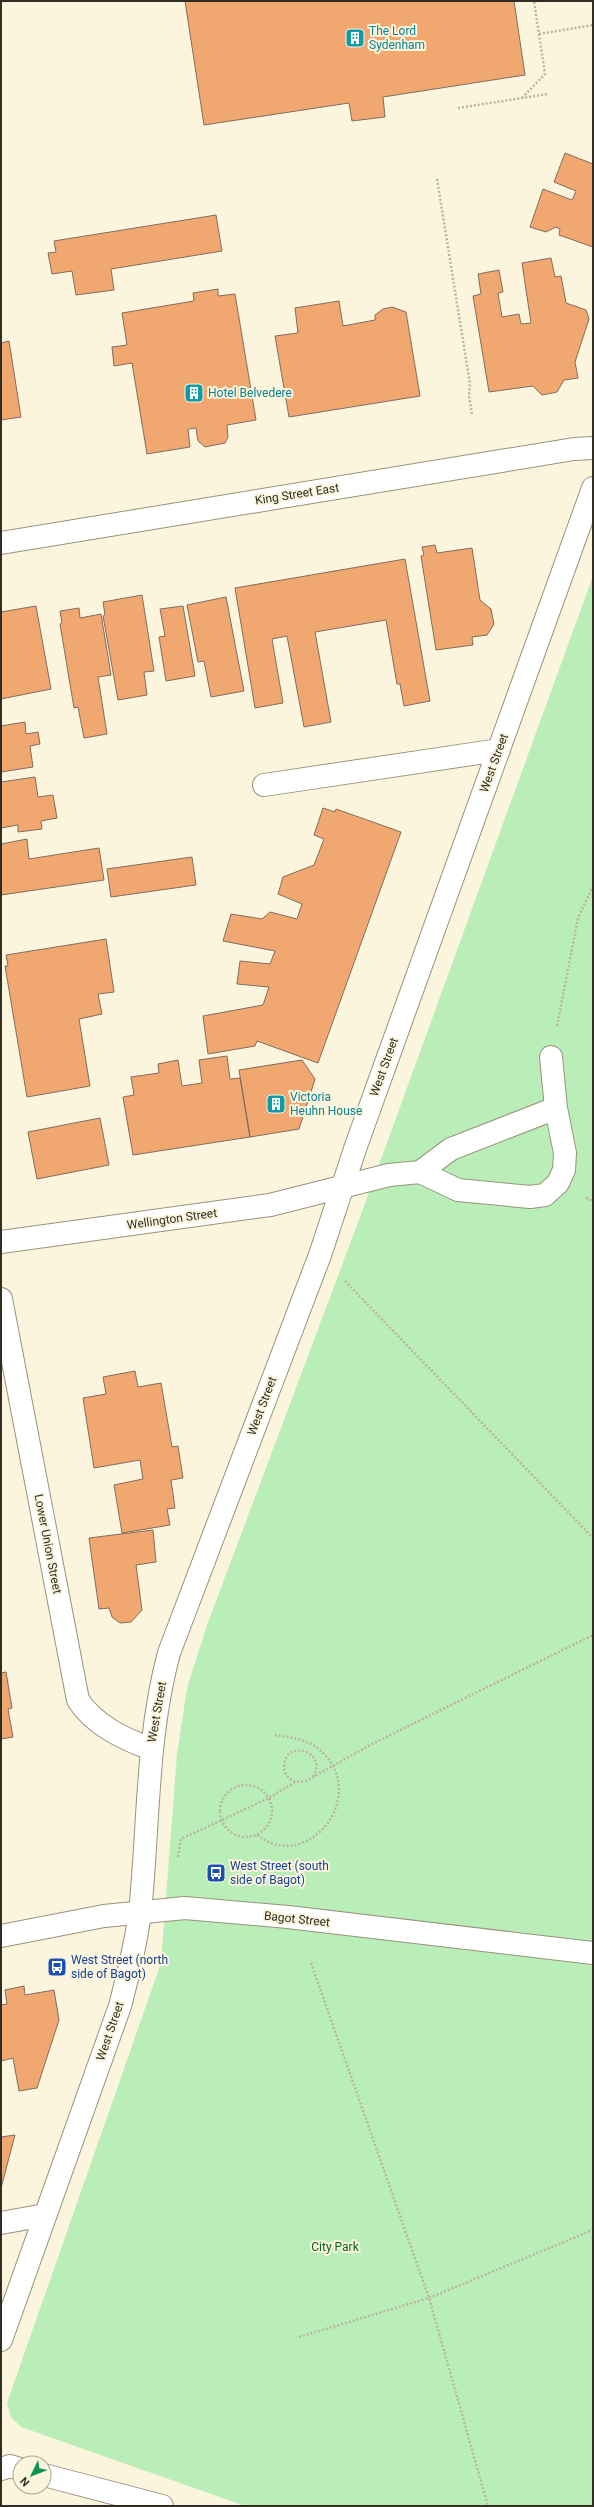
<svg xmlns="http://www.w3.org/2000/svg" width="594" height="2507" font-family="Roboto,sans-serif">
  <rect width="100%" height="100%" fill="#fcf5dd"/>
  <path fill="#b9eeb9" d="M593,576V2506H245L21,2427L11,2417L7,2403L161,1963L177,1754L187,1688L207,1625L360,1217Z"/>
  <path fill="#f0a770" stroke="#816d5f" d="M185,1H514L525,75L383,97L385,117L352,121L349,103L204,125Z
    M565,153L593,164V247L559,235L560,229L556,227L546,232L530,227L543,189L572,200L576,191L554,182Z
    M216,215L222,251L111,269L114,290L76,295L72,271L52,274L48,253L56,252L54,241Z
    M551,258L555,277L561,276L566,303L586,310L589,319L575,362L578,378L564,380L557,392L542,395L533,386L489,392L473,296L481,294L478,274L499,270L503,292L498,293L502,317L519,314L521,324L531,323L522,263Z
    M218,289V296L235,294L256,420L227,425L228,437L225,443L205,447L198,441L196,428L188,429L190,447L147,454L132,363L114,366L112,347L127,345L122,313L194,301L193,293Z
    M339,301L343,326L375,320V315L383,309L392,307L406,312L420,396L289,417L275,336L298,333L295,308Z
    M9,341L21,417L1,420V343Z
    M435,545L437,553L472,548L480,600L491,609L494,624L487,635L472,637L473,645L436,650L421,556L424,555L422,547Z
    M405,559L430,701L404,706L400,684H397L386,620L315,632L331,722L304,727L287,636L272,639L283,703L255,708L235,588Z
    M142,595L154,671L144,672L147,695L118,700L103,616L105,615L103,602Z
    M226,597L244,691L211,697L204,661L198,662L187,605Z
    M36,606L51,689L1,699V612Z
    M183,606L195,676L166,681L159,637L165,636L160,609Z
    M79,608L80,618L101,614L111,675L98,677L107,734L84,738L78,707L74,708L60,624L62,623L60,611Z
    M25,722L26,734L38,732L40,744L30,746L33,767L1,772V726Z
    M35,777L38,797L53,795L57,818L41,821L42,829L18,832V825L1,828V782Z
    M323,808L335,812L336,809L401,832L318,1063L257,1041L255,1046L208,1054L203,1016L263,1005L269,987L237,984L240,961L270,964L275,951L223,941L231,914L262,919L270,912L297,919L302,904L278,894L283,877L314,865L324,839L314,835Z
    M27,839L29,859L99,848L104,880L1,895V844Z
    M192,857L196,885L111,897L107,869Z
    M106,939L114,992L98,994L102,1014L79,1019L90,1086L27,1097L5,966H8L6,955Z
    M227,1056L230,1079L240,1078L250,1137L133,1155L123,1097L134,1095L131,1077L159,1073L158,1064L178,1060L182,1086L202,1083L199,1060Z
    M302,1060L315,1079L299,1129L250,1137L239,1070Z
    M100,1118L109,1165L37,1179L28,1132Z
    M135,1371L138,1387L161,1383L172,1447L178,1446L183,1478L171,1480L175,1508L167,1509L170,1525L122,1533L114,1485L143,1479L140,1460L94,1468L83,1398L106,1394L103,1377Z
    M153,1530L156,1562L136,1565L142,1610L131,1622L120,1623L112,1617L109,1608L99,1609L89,1538Z
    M6,1672L12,1708L8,1709L13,1737L1,1739V1673Z
    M24,1986L25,1995L54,1990L59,2020L37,2088L19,2091L13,2058L1,2061V2005L7,2004L5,1990Z
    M15,2135L1,2188V2137Z"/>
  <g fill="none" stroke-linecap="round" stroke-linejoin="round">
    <defs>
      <path id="minor" d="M1,543L574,449L593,448
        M264,785L499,750
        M551,1057L556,1108
        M556,1108L565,1153L564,1170L558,1183L545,1195L530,1197L458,1190L420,1172L451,1149Z
        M1,1242L270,1205L389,1175L420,1172
        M1,1299L78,1700C94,1725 124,1739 151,1749
        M1,2223L45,2215
        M1,2340L120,2006C128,1975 136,1944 140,1912C149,1825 146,1738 169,1653L320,1255L356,1146L593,488
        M1,2469L10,2466L20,2469
        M44,2475L162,2506"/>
      <path id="major" d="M1,1936L104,1916L185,1908L288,1917L593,1953"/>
    </defs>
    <use href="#minor" stroke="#99927c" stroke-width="24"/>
    <use href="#major" stroke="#99927c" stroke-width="24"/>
    <path stroke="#bab5a2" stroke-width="2.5" stroke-dasharray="2 2" stroke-linecap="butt" d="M539,34L593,25
      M522,98L545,74L534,1
      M458,108L548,94
      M437,179L470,384L469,396L472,415
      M557,1026L578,918L593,886
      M586,1198L593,1201
      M345,1281L593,1538
      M295,1782C289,1779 284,1774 284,1767C284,1737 331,1752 312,1778
      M220 1811a26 26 0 1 1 52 0a26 26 0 1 1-52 0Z
      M257,1835C308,1875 370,1795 321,1751C310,1740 290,1737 275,1735
      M178,1857L181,1839L269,1798L295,1782L306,1781L370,1745L593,1635
      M311,1963L429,2298L488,2506
      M299,2337L429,2298L593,2230"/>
    <use href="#minor" stroke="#fff" stroke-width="22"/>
    <use href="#major" stroke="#fff" stroke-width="22"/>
  </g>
  <defs>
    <symbol id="building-square" viewBox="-11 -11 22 22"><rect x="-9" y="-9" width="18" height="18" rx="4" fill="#0f9aa8" stroke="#fcf5dd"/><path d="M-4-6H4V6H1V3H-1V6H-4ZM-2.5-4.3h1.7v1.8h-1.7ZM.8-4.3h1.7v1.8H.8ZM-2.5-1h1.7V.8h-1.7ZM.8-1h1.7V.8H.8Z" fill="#fff"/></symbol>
    <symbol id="bus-square" viewBox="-11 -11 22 22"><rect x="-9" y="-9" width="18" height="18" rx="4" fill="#1a4fb4" stroke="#fcf5dd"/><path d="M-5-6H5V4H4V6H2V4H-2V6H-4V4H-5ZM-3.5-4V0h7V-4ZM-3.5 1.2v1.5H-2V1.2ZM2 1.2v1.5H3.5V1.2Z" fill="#fff"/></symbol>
  </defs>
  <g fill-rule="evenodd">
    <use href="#building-square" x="344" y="27" width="22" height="22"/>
    <use href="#building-square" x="183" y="382" width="22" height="22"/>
    <use href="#building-square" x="265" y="1093" width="22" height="22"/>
    <use href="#bus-square" x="205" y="1862" width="22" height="22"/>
    <use href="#bus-square" x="46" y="1956" width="22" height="22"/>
  </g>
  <g text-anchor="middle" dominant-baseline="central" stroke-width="4" stroke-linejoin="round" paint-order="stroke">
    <g font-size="12" fill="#0d838f" stroke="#fcf5dd" text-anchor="start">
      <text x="369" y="31">The Lord<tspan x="369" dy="14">Sydenham</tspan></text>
      <text x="208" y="393">Hotel Belvedere</text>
      <text x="290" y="1097">Victoria<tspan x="290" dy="14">Heuhn House</tspan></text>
    </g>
    <g font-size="12" fill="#2f2d24" stroke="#fcf5dd">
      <text transform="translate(297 494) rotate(-9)">King Street East</text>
      <text transform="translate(494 763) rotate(-70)">West Street</text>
      <text transform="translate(384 1067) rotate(-70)">West Street</text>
      <text transform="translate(172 1219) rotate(-8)">Wellington Street</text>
      <text transform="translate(262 1406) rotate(-69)">West Street</text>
      <text transform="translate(48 1544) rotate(79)">Lower Union Street</text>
      <text transform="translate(157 1712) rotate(-80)">West Street</text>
      <text transform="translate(297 1919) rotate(6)">Bagot Street</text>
      <text transform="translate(110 2031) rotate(-71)">West Street</text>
    </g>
    <g font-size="12" fill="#164399" stroke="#fcf5dd" text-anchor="start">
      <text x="230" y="1866">West Street (south<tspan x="230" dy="14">side of Bagot)</tspan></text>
      <text x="71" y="1960">West Street (north<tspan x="71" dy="14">side of Bagot)</tspan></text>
    </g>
    <g font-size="12" fill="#006817" stroke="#fcf5dd">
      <text x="335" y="2247">City Park</text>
    </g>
  </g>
  <rect width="594" height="2507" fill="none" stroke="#2f2d24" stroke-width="4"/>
  <g transform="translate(32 2475) rotate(227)"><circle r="19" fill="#fcf5dd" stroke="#aaa593"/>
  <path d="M0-3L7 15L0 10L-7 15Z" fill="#0b9352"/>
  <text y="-6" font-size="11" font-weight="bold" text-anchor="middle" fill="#2f2d24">N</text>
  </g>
</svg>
